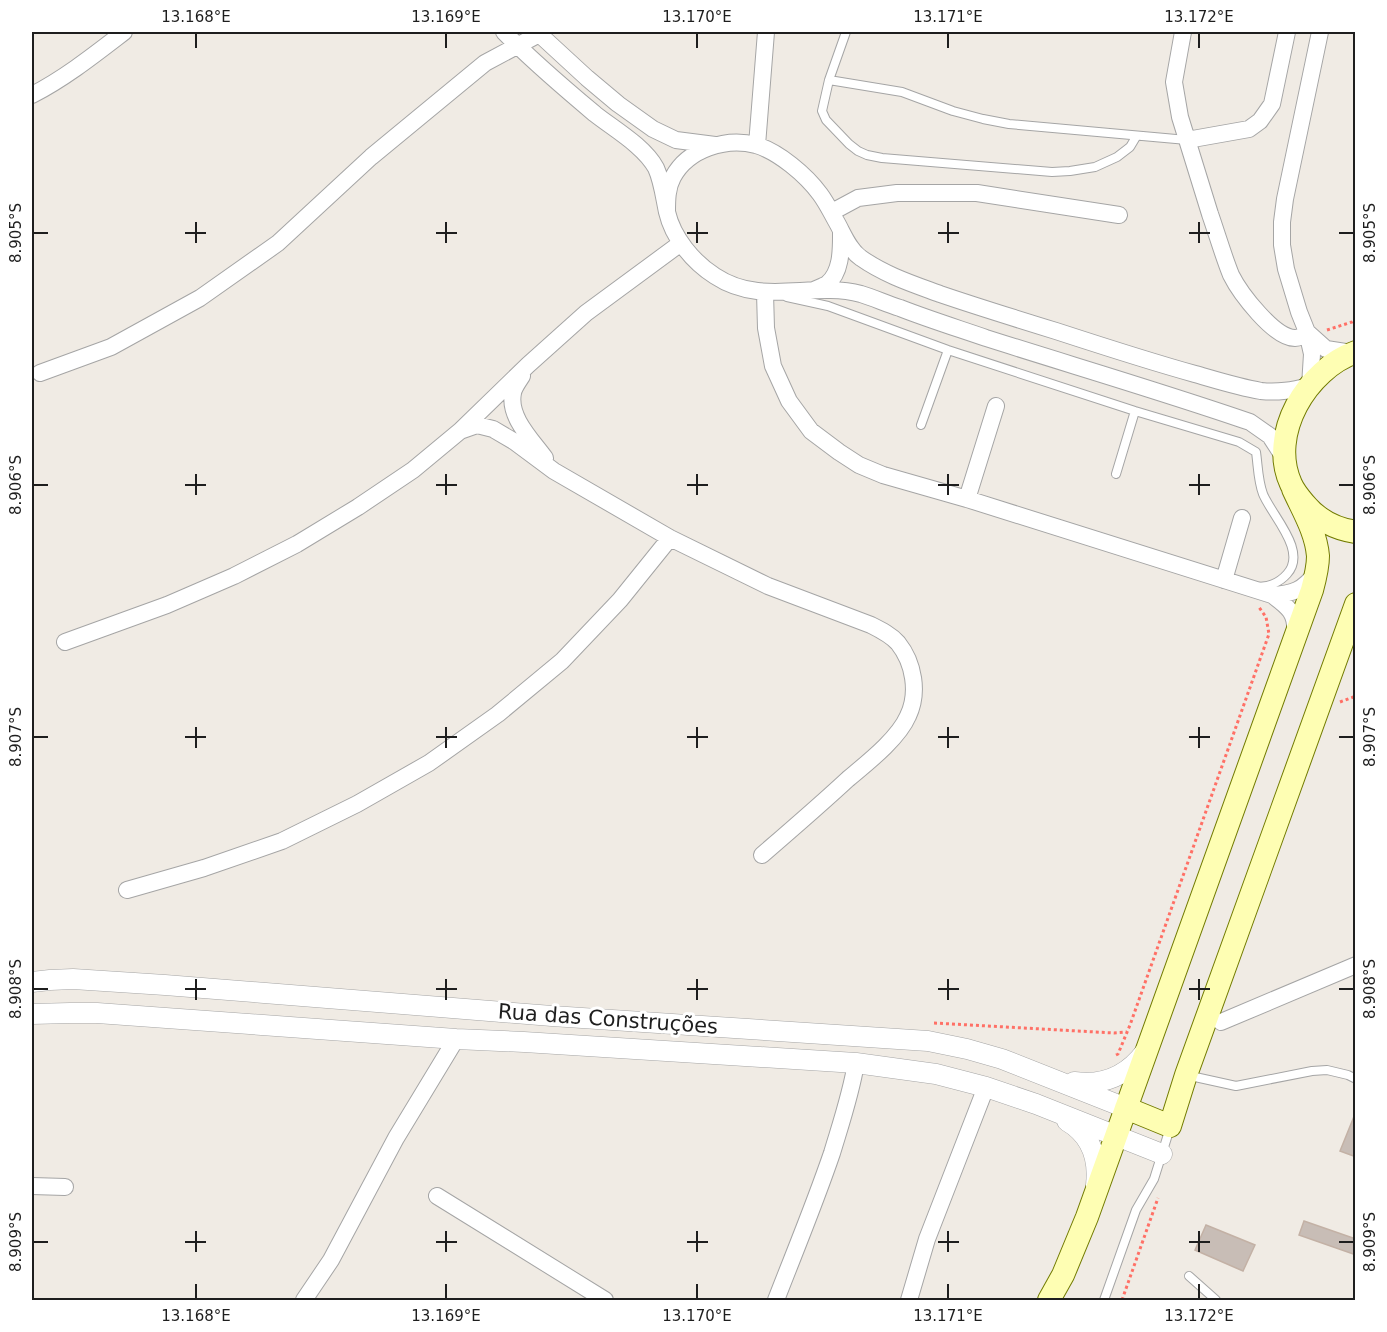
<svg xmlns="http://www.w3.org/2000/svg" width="1387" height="1332" font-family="'DejaVu Sans',sans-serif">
  <rect width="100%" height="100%" fill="#f0ebe4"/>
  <path fill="#c8bdb6" stroke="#c3b1a5" stroke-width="1.5" d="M1355,1114H1356V1157L1340,1151Z
    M1304,1221L1356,1239V1255L1299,1235Z
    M1206,1225L1255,1245L1243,1271L1195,1250Z"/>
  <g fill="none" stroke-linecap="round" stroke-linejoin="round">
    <defs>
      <path id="service" d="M846,32L829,80L822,111L826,120L849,144L858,151L867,155L882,158L1052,172L1070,171L1095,167L1117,157L1130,147L1136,137
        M829,80L902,92L953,111L983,119L1009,124L1187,140
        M787,297L828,306L948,350L1135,411L1239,442L1256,452C1258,466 1258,481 1263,494C1272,516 1308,551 1287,574C1280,582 1269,587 1258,587
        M921,425L948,350
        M1116,474L1135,411
        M1186,1075L1236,1086L1312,1071L1327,1070L1348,1075L1356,1079
        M1189,1276L1216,1300
        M1104,1300L1136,1210L1154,1179L1170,1128"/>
      <path id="minor" d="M504,32C532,61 564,88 595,114C614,129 644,146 656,168C662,181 664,198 667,212C673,238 693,262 715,276C762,307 811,281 861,294C874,298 887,304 900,308C928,319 957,328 986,338C1074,366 1163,392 1250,422L1270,436L1285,459
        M537,32L587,78L618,104L653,129L676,140L715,145
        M1183,32L1174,82L1180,117C1190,149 1200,181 1210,214C1217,234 1223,255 1231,275C1240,293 1274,338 1295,338C1300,338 1304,335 1307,332
        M32,95C65,78 94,55 124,32
        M1187,140L1249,129L1260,121L1272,104L1287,32
        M757,145L766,32
        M667,212C667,200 667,188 673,177C688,149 726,137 756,145C779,152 806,175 820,194C826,202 831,212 836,221C843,233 849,250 861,258C885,275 913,284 940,294C978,307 1017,319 1056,331C1102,346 1148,361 1195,374C1216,380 1238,387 1261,391C1278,393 1293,390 1310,386L1312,354L1307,332L1299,312L1286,269L1282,245V222L1285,199L1320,32
        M832,212L858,198L897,193H977L1119,215
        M814,290C818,288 824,286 827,284C842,272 841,248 841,232
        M765,293L766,328L773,366L789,401L811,431L839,452L859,465L883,475L967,499L1272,595C1289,607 1297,614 1295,635
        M1307,332L1326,349L1352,353
        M40,373L111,347L200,298L278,243L371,157L485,63L543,32
        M522,376C519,381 514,387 513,393C508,417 532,440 545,458
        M460,431L477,425L493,429L515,442L554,471L670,538L768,586L871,625C881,630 891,635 898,643C914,663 919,693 908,716C898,739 867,763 848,779C820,805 791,830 762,855
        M967,499L996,406
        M1224,580L1242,518
        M1272,595C1293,594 1303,590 1316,573
        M65,642L167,605L234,576L297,544L358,507L413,470L460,431L528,365L586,313L681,243
        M127,890L204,868L282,841L357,804L429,763L498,714L562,661L620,600L670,538
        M1221,1022L1356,965
        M32,1186L65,1187
        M437,1196L605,1300
        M304,1300L331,1260L396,1138L456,1039
        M776,1300C795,1251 815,1203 832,1153C841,1123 851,1094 856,1063
        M909,1300L927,1239L986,1087"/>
      <path id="tertiary" d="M32,982L50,980L73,979L165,985L552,1016L928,1041L967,1049L1002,1059L1126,1108
        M32,1014L70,1013H97L456,1039L524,1042L856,1063L936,1074L986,1087L1036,1104L1162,1154
        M1074,1082C1103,1086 1128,1075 1145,1052
        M1067,1121C1091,1135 1099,1159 1096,1185"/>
      <path id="secondary" d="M1356,352C1307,369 1268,434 1291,484C1294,491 1299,497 1304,503C1317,519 1335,529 1356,532
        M1126,1108L1170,1126L1186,1075L1356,604
        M1049,1300L1063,1275L1087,1217L1312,590C1315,579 1318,568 1318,556C1316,532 1303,511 1293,489"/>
    </defs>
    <use href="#service" stroke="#a5a5a5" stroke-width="10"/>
    <use href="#minor" stroke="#a5a5a5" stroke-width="18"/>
    <use href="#tertiary" stroke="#a5a5a5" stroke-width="21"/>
    <use href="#secondary" stroke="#727b00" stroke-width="24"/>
    <path stroke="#ff7066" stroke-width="3" stroke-dasharray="3 3" stroke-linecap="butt" d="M1327,330L1352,322L1356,318
      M1340,702L1356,696
      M934,1023L1114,1033L1127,1032
      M1116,1055L1118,1054L1130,1025L1269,634L1266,617L1258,606
      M1122,1300L1158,1198"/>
    <use href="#service" stroke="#fff" stroke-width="8"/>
    <use href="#minor" stroke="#fff" stroke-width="16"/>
    <use href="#tertiary" stroke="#fff" stroke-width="20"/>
    <use href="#secondary" stroke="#fefeb3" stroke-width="22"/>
  </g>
  <path fill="none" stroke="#1e1e1e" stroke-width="2" d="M196,33V48M446,33V48M697,33V48M948,33V48M1199,33V48M196,222V243M446,222V243M697,222V243M948,222V243M1199,222V243M33,233H48M185,233H206M436,233H457M687,233H708M938,233H959M1189,233H1210M1339,233H1354M196,474V495M446,474V495M697,474V495M948,474V495M1199,474V495M33,485H48M185,485H206M436,485H457M687,485H708M938,485H959M1189,485H1210M1339,485H1354M196,727V748M446,727V748M697,727V748M948,727V748M1199,727V748M33,737H48M185,737H206M436,737H457M687,737H708M938,737H959M1189,737H1210M1339,737H1354M196,979V1000M446,979V1000M697,979V1000M948,979V1000M1199,979V1000M33,989H48M185,989H206M436,989H457M687,989H708M938,989H959M1189,989H1210M1339,989H1354M196,1231V1252M446,1231V1252M697,1231V1252M948,1231V1252M1199,1231V1252M33,1242H48M185,1242H206M436,1242H457M687,1242H708M938,1242H959M1189,1242H1210M1339,1242H1354M196,1284V1299M446,1284V1299M697,1284V1299M948,1284V1299M1199,1284V1299"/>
  <g text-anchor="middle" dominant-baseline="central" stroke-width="6" stroke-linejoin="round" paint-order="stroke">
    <g font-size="21" fill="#1e1e1e" stroke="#fff">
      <text transform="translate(608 1019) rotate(4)">Rua das Construções</text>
    </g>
  </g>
  <rect width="1387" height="1332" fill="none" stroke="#ffffff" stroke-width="66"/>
  <rect x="33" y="33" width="1321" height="1266" fill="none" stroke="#1e1e1e" stroke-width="2"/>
  <g font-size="15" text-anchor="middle" fill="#1e1e1e">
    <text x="196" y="22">13.168°E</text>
    <text x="446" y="22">13.169°E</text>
    <text x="697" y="22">13.170°E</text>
    <text x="948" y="22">13.171°E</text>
    <text x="1199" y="22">13.172°E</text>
    <text transform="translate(16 233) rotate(-90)" y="5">8.905°S</text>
    <text transform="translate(1370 233) rotate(-90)" y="5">8.905°S</text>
    <text transform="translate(16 485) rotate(-90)" y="5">8.906°S</text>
    <text transform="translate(1370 485) rotate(-90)" y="5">8.906°S</text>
    <text transform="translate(16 737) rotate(-90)" y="5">8.907°S</text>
    <text transform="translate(1370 737) rotate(-90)" y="5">8.907°S</text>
    <text transform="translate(16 989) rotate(-90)" y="5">8.908°S</text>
    <text transform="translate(1370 989) rotate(-90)" y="5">8.908°S</text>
    <text transform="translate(16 1242) rotate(-90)" y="5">8.909°S</text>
    <text transform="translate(1370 1242) rotate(-90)" y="5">8.909°S</text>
    <text x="196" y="1321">13.168°E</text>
    <text x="446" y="1321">13.169°E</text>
    <text x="697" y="1321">13.170°E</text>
    <text x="948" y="1321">13.171°E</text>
    <text x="1199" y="1321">13.172°E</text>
  </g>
</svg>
